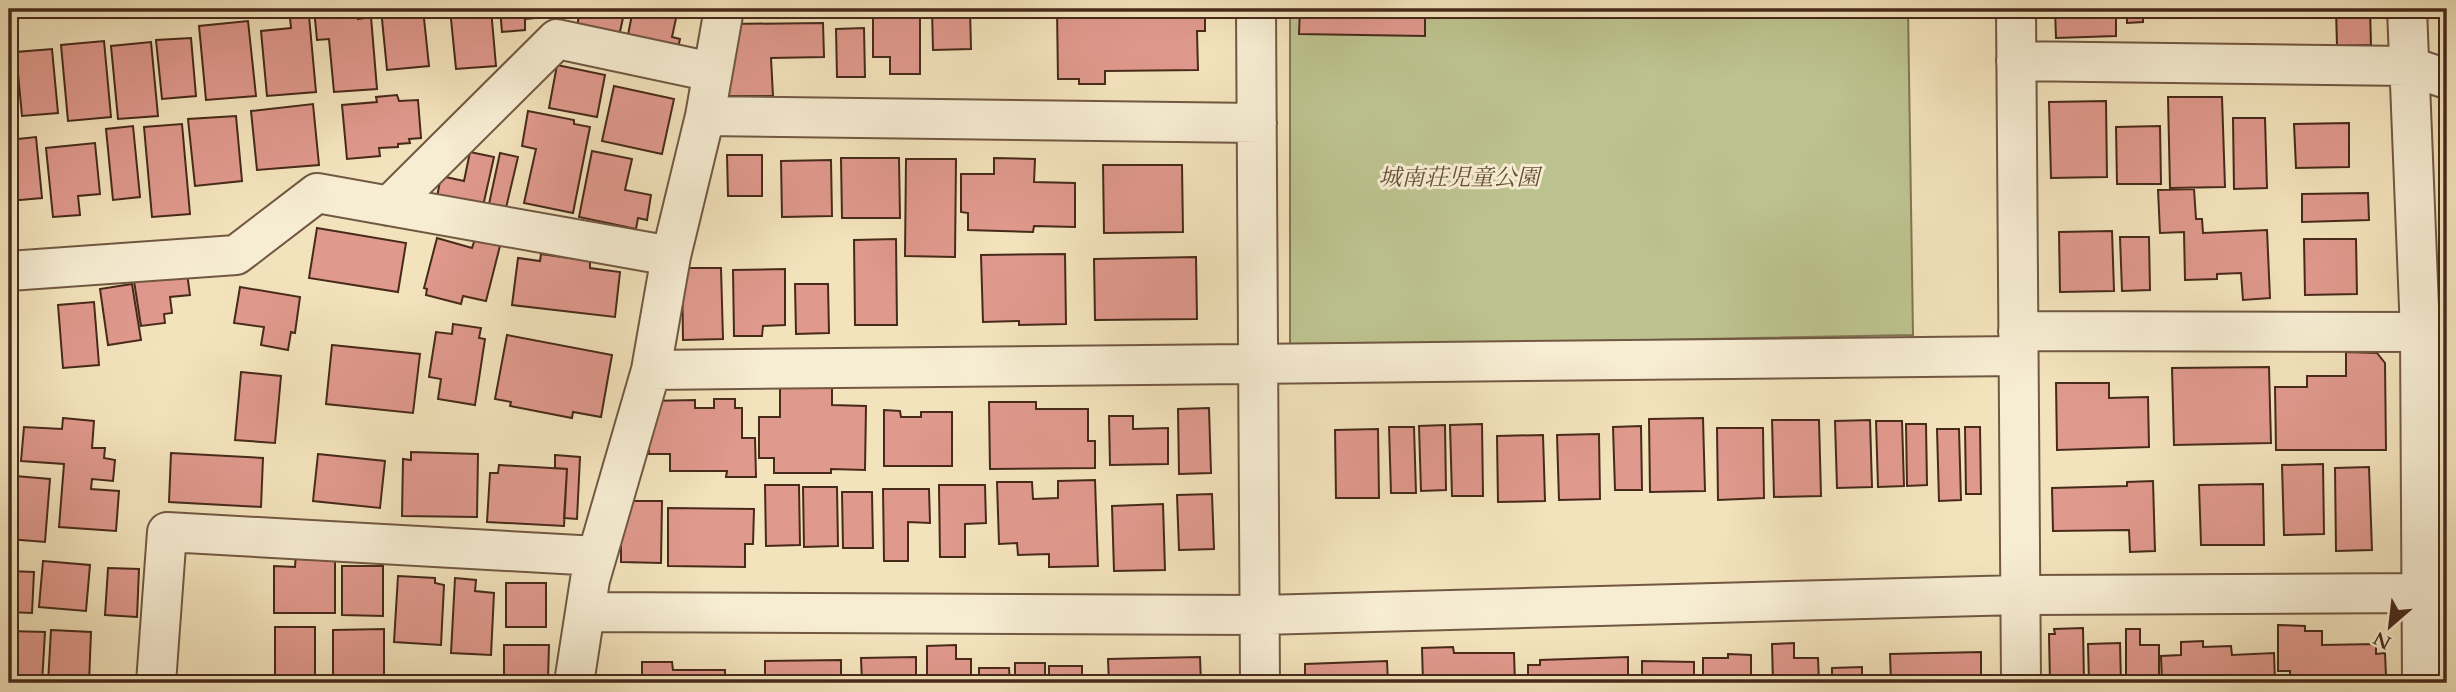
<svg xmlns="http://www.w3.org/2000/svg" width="2456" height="692" font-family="Cardo,'Noto Serif JP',serif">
  <rect width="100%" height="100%" fill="#f3e3bc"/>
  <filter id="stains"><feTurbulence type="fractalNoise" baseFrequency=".00286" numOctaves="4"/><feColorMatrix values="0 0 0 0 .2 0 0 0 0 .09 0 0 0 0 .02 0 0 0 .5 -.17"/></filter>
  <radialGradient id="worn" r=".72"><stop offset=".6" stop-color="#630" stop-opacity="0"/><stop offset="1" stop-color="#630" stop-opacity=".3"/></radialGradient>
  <path fill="#bdc38f" stroke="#827654" stroke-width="2" d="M1290,9H1908L1913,335L1290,347Z"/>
  <path fill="#e0998d" stroke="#472a1a" stroke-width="2" d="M314,9H356L358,19L371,17L377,89L334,92L329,39L317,40Z
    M381,9H423L429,66L387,70Z
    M450,9H491L496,66L456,69Z
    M500,9H544L545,17L525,19V30L502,32Z
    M580,9H625L619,36L577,27Z
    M633,9H678L672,37L680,39L678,48L652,49L654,40L628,35Z
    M873,9H920V74H890V57H873Z
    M932,9H970L971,49L933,50Z
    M1057,9H1205V31H1197L1198,70L1105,71V84H1079V79H1058Z
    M1300,9H1425V36L1299,34Z
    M2055,9H2116V36L2056,38Z
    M2127,9H2157V10H2143V22L2127,23Z
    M2163,9H2230L2231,14L2163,15Z
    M2336,9H2370L2371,45L2337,46Z
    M2430,9H2447V37L2441,35L2445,20L2431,16Z
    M309,16L316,92L267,96L261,31L291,28L290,18Z
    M248,21L256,96L206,100L199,26Z
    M823,23L824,57L771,58L773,96H729L728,24Z
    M864,28L865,77H837L836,29Z
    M191,38L196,96L162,99L156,40Z
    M104,41L111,117L68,121L61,45Z
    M151,42L158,116L118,119L111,46Z
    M52,49L58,113L22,116L16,52Z
    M9,65L14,115H9Z
    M557,65L605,75L597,117L549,108Z
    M614,86L674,99L662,154L602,141Z
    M397,95L399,101L418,100L421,138L409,139L410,143L398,144V147L379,148L380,156L347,159L342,105L377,102L376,97Z
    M2168,97H2222L2225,187L2170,188Z
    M2106,101L2107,177L2051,178L2049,102Z
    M313,104L319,165L257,170L251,111Z
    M528,111L574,120V124L590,127L573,213L524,203L536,149L522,146Z
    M236,116L242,181L195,186L188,119Z
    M2233,118H2265L2267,188L2234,189Z
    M2349,123V167L2296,168L2294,124Z
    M182,124L190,214L152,217L144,127Z
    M133,126L140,197L113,200L106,129Z
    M2160,126L2161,184H2117L2116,127Z
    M36,137L42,198L9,201V140Z
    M95,143L100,194L78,196L80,215L53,217L46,148Z
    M592,151L632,159L625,190L651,195L647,220L638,218L636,229L579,217Z
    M470,152L494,157L483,206L437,197L441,176L464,181Z
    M500,153L518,157L506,208L489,204Z
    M727,155H762V196H728Z
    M841,158H899L900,218H842Z
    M994,158L1035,159L1034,182L1075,183V227L1034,226L1033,232L968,230V213L961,212V174H994Z
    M906,159H956L955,257L905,256Z
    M831,160L832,216L782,217L781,161Z
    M1103,165H1182L1183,232L1104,233Z
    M2194,189L2196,219H2202L2203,233L2267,230L2270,298L2243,300L2241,273L2217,274V279L2185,280L2184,232L2160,233L2158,190Z
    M2368,193L2369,220L2302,222V194Z
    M317,228L406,243L398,292L309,278Z
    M2112,231L2114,291L2060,292L2059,232Z
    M476,236L501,242L486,301L463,296L461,304L426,295L427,289L424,288L437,238L472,248Z
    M2120,237H2149L2150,290L2122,291Z
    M896,239L897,325H855L854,240Z
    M2304,239H2356L2357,294L2305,295Z
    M541,254L590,261V268L620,272L615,317L512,305L518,258L540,261Z
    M1065,254L1066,324L1019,325V321L983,322L981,255Z
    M1196,257L1197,319L1095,320L1094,259Z
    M682,268H721L723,339L683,340Z
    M785,269V325L763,326L762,336H734L733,270Z
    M187,273L190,295L170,297L172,313L164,314L165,323L141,326L134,281Z
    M132,284L141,340L108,345L100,289Z
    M795,284H828L829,333L796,334Z
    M240,287L300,297L295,333L291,332L288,350L261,345L264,327L234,323Z
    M94,302L99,365L63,368L58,305Z
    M453,324L481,328L479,338L485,339L475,405L438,399L441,379L429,377L436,332L452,334Z
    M507,335L612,355L601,417L573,412L572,418L510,406L511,402L495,399Z
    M332,345L420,354L413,413L326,404Z
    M2346,352L2377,353L2385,363L2386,450H2276L2275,387H2307V376H2346Z
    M2269,367L2271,443L2174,445L2172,368Z
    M241,372L281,376L275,443L235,440Z
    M780,383L832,384V405L866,406L865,470L831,469V473H774V458H759V417H780Z
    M2056,383H2109V398L2148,397L2149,447L2057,450Z
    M714,399H735V408H742V438H755L756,477H726L727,471H670V454H649L648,401L695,400V408H714Z
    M989,402H1036V409H1088V441H1095V468L990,469Z
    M1209,408L1211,473L1179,474L1178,409Z
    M884,410L900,411L901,417H921V412H952V466H884Z
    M1109,416H1133V429L1168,428V464L1110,465Z
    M63,418L94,421L92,448H105L104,458L115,460L113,481L92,479L91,489L119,491L116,531L59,527L64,464L21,461L24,427L62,429Z
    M1703,418L1705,491L1650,492L1649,419Z
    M1772,420H1819L1821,496L1774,497Z
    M1870,420L1872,487L1837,488L1835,421Z
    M1876,421H1902L1904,486L1878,487Z
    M1482,424L1483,496H1452L1450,425Z
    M1906,424H1926L1927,485L1907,486Z
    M1445,425L1446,490L1421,491L1419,426Z
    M1641,426L1642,490H1615L1613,427Z
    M1389,427H1414L1416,493H1391Z
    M1965,427H1980L1981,494H1966Z
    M1717,428H1763L1764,498L1718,500Z
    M1378,429L1379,498H1336L1335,430Z
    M1937,429H1959L1961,500L1939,501Z
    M1599,434L1600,499L1559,500L1557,435Z
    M1543,435L1545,501L1498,502L1497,436Z
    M411,452L478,454L477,517L402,516L403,459L411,460Z
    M171,453L263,458L261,507L169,502Z
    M318,454L385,461L380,508L313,501Z
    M555,455L580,457L577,519L564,518L567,469L555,468Z
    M2323,464L2324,534L2284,535L2282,465Z
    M499,465L567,469L564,526L487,522L490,473H498Z
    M2369,467L2372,550L2336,551L2335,468Z
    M15,476L50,479L45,542L9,539V486H14Z
    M1095,480L1098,566L1049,567V554L1018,555L1017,543L999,544L997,482H1032L1033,499L1058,498V481Z
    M2153,481L2155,551L2130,552L2129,530L2053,531L2052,488L2127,486V482Z
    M2263,484L2264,545H2201L2199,485Z
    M765,485H799L800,545L766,546Z
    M939,485H985L986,523L965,524V557H940Z
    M803,487H837L838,546L804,547Z
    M883,489H929L930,523L908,522V561H884Z
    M842,492H872L873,548H843Z
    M1212,494L1214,549L1179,550L1177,495Z
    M621,501H662L661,563L621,562Z
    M1163,504L1165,570L1114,571L1112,506Z
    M668,508L754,509L753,544H745V567L668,566Z
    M296,553H335V613H274V566L295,567Z
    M43,561L90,565L86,611L39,607Z
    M342,566H383V616L342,615Z
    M108,568L139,569L137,617L105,615Z
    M9,571L34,572L32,613L9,612Z
    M398,576L435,578V583L444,585L441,645L394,642Z
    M455,578L476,580L475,591L494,593L491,655L451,653Z
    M506,583H546V627H506Z
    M2278,625L2305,626V631H2322V645L2376,644V654L2385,653L2386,676H2374V683H2290V671H2278Z
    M275,627H315V680H275Z
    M2083,628L2084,683H2050L2049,634H2055L2054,629Z
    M384,629V683H333V630Z
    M2126,629H2140V645H2159V683H2126Z
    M51,630L91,632L89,683H48Z
    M9,631L45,632L42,683L9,682Z
    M2203,641V647L2231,646L2232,655L2274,653L2275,683H2162L2161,656L2181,655V642Z
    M1794,643V658H1818L1819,683H1773L1772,644Z
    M2120,643L2121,683H2089L2088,644Z
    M504,645H549L548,679H504Z
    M956,645V659H971V683H927V646Z
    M1453,647L1454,653H1514L1515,683H1423L1422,648Z
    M1981,652V683H1891L1890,654Z
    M1728,654L1751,655V683H1703V658H1728Z
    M916,657V683H862L861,658Z
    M1200,657L1201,683H1109L1108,659Z
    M1628,657V683H1528V665H1540V660Z
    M841,660V683H765V661Z
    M1387,661L1388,683H1305V664Z
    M1642,661L1694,662V683H1642Z
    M642,662H672L673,670H725V683H642Z
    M1015,663H1045V683H1015Z
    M1049,666H1082V683H1049Z
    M1862,667V683H1832V668Z
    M979,668H1009L1010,683H979Z"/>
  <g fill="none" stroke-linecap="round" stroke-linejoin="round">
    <defs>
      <path id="minor" d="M1256,9L1260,683
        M2016,9L2021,683
        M2407,9L2420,332L2422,683
        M2016,61L2408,66L2447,79
        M705,116L1257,123
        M389,206L557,39L712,72
        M9,271L236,255L317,193L671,256
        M2018,331L2420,332
        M651,370L2018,356
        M585,612L1259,615L2020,595L2423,593
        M156,683L167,532L597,556
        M574,683L590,580L651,370L671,256L705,116L724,9"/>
    </defs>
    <use href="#minor" stroke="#725842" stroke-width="42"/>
    <use href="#minor" stroke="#f7edd3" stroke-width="38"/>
  </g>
  <g text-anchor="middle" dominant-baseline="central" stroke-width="6" stroke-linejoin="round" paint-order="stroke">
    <g font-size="23" font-style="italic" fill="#645037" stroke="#f7edd3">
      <text x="1459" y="177">城南荘児童公園</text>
    </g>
  </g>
  <rect width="2456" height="692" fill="none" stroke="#f3e3bc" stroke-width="35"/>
  <rect x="10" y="10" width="2435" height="671" fill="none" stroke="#472a1a" stroke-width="3.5"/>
  <rect x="18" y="18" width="2421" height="657" fill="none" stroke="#472a1a" stroke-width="2"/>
  <g transform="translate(2390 626) rotate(208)" stroke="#f7edd3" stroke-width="5" paint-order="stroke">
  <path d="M0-5L12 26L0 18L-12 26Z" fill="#472a1a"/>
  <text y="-10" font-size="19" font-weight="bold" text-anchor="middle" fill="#472a1a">N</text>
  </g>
  <rect width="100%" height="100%" filter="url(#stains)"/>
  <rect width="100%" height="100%" fill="url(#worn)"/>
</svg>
